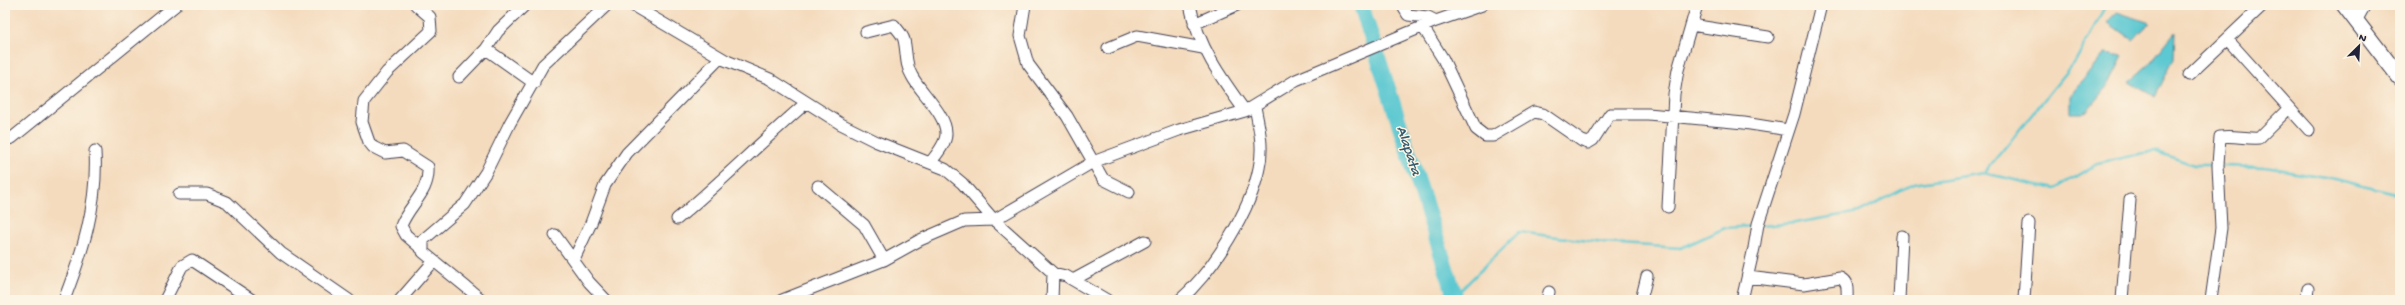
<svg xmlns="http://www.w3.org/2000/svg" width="2405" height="305" font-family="'Gochi Hand',sans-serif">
  <rect width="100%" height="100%" fill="#fcf5e5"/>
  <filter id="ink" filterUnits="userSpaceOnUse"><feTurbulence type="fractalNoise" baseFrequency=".025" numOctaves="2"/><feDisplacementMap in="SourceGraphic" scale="8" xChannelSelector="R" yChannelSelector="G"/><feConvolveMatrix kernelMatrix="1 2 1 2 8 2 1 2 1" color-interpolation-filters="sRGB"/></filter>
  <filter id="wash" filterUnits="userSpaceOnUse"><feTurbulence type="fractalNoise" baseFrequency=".012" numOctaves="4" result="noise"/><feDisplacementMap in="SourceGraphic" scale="16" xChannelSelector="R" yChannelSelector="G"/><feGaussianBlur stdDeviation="0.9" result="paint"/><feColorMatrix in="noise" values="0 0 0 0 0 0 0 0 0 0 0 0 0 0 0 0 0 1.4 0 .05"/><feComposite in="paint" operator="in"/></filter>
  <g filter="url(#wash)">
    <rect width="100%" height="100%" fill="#f4dbbe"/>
    <path fill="#5bc8d1" stroke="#3e7586" d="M2117,12L2150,23L2132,40L2107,22Z
      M2175,32L2174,59L2155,97L2129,82L2149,64Z
      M2105,53L2123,56L2109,84L2085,113H2070V96Z"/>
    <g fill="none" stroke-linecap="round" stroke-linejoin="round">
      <path stroke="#5bc8d1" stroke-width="2.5" d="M2222,166L2265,167L2326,177L2400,195
        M1984,173L2075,62L2106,5
        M1761,226L1795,223L1859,212L1913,184L1984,173L2055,189L2098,163L2154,151L2194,165H2215
        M1455,296L1519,232L1604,243L1681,248L1725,228L1754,226"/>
      <path stroke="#5bc8d1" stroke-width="16" d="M1361,5L1455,296L1449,300"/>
    </g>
  </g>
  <g filter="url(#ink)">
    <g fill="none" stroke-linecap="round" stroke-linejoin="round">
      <defs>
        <path id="street" d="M416,5L430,17L431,31L387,72L364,101L362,122L369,142L373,147L385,153L403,151L428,167C430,193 409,204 401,226L406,235L422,249
          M632,5L727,61
          M1025,5L1020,36L1028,64L1067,116L1103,179L1129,192
          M1402,5L1408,15L1428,17L1436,21
          M2356,21L2365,5
          M1194,24L1237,5
          M1691,25L1768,37
          M1423,27L1443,59L1476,129L1485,136H1493L1534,112L1543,114L1582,141L1588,143L1593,140L1610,114H1648L1744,123L1788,130
          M866,32L894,25C897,29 903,35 904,40C907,52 905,65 912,76C920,92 947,115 946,134C946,144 936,155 930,163
          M2227,39L2309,130
          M1108,48L1137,36L1203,48
          M486,49L534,83
          M2189,75L2263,5
          M459,77L486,49L498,31L525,5
          M5,140L12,138L176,5
          M818,186L864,225L884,260
          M179,194H207L227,202L281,253L349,300
          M1668,207L1674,94L1678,70L1697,5
          M677,219C721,182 762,141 806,103
          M555,235L589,282L606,300
          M574,259L591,223L605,185L627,153L720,58L770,79L841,124L877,142L945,169L962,183L994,220L1053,273L1066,276L1107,300
          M1748,277L1804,284L1840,278C1849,282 1847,291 1847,300
          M1073,280L1145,241
          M64,300C83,251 98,204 95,151
          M165,300L182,266L192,260L252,300
          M400,300L434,261
          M482,300L423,252V240L465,204L486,172L510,123L543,65L607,5
          M782,300L884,260L920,240L964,221L994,220L1093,162L1179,130L1245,111L1296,80L1436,21L1482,5
          M1052,300L1053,273
          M1180,300C1213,271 1251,210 1259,168C1264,147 1259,127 1255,107L1245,111C1221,78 1198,46 1190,5
          M1547,300L1549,292
          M1641,300L1647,276
          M1742,300L1754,248L1758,224L1794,114L1821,5
          M1899,300L1902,236
          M2024,300L2029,223
          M2122,300L2130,200
          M2211,300L2221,228L2218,165L2220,137C2234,135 2245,139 2259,138L2289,108
          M2306,300L2308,289"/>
        <path id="secondary" d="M2344,5L2400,78"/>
      </defs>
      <use href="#street" stroke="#423e4f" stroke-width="13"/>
      <use href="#secondary" stroke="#423e4f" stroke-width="17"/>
      <use href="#street" stroke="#fff" stroke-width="11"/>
      <use href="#secondary" stroke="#fff" stroke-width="15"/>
    </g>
  </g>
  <g text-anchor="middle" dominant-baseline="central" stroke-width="3" stroke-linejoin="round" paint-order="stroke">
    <g font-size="15" font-style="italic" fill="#365c70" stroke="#fcf5e5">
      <text transform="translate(1408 151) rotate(72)">Alapata</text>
    </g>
  </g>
  <rect width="2405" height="305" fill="none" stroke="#fcf5e5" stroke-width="20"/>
  <g transform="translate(2359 46) rotate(24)" stroke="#fcf5e5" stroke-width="3" paint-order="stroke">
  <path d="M0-3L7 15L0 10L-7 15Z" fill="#22223b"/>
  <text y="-6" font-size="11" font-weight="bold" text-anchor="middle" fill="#22223b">N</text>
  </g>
</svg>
